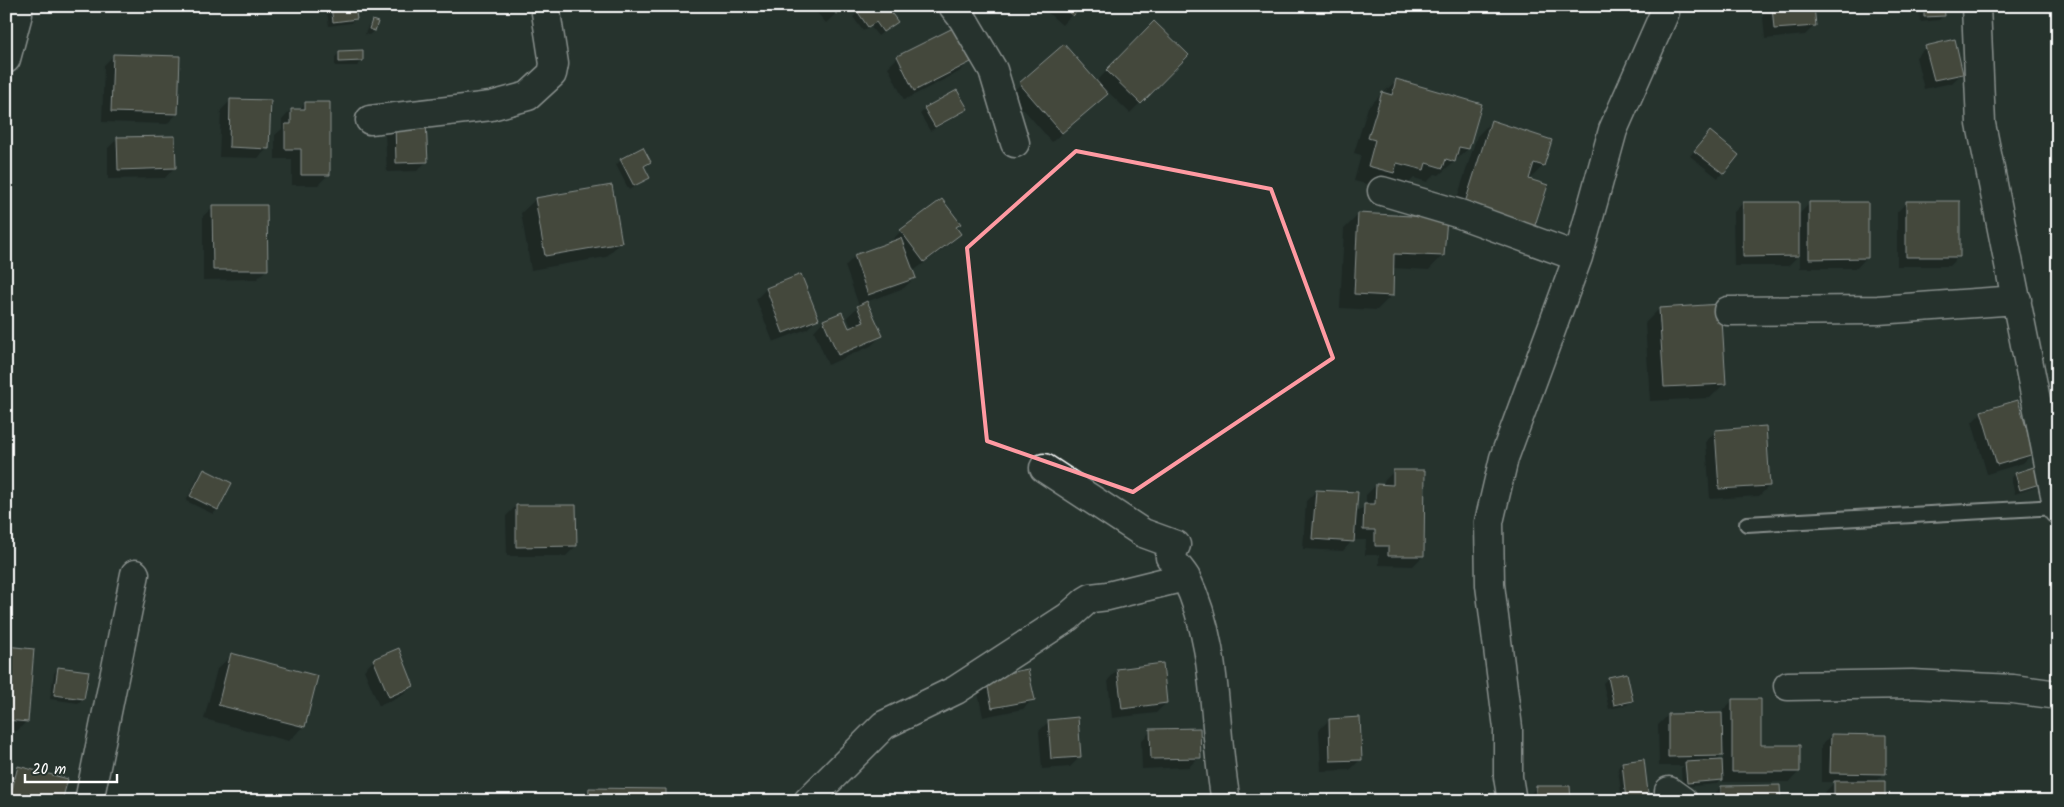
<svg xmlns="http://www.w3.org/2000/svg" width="2064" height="807" font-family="Kalam,sans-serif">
  <rect width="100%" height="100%" fill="#26332d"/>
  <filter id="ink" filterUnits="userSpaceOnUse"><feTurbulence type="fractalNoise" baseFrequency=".02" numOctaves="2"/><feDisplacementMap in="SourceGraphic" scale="10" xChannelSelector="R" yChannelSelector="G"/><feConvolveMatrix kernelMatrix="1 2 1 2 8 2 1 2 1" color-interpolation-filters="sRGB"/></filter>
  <g filter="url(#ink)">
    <path fill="#0007" fill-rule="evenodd" d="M326,6H354L355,18L351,23L329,26Z
      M811,6H844L826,23Z
      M866,6H897L889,12L896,22L878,36L870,26L863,31L853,17Z
      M1040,6H1080L1062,25Z
      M1146,6H1160L1154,13Z
      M1762,6H1813L1815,25L1805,35L1765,39Z
      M1826,6H1847L1826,8Z
      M1919,6H1943L1944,15L1939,20L1920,22Z
      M373,21L374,31L369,35L365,34L368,26Z
      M1154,23L1188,55L1130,113L1108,92L1052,142L1010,94L1064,45L1096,82Z
      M953,29L969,62L959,72L904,100L888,67L898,57Z
      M1926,47L1962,73L1952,83L1924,89L1916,57Z
      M340,52L362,61L357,66H335V57Z
      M114,55L177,114L167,124L102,122L104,65Z
      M1396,81L1468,149L1439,175L1435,174L1427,182L1414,178L1408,184L1387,178L1378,187L1354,181L1361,155L1354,153L1368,107Z
      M231,100L268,148L258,158L219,157L221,110Z
      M305,103L328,175L318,185H292V159H275V135L282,129V120L291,110H299Z
      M967,108L962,113L930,131L920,114L925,109Z
      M1491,122L1543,166L1529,180L1450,220L1477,136Z
      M395,123L426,162L417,171L387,172L385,133Z
      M118,138L174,168L165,178L108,179V148Z
      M1705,138L1737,155L1718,178L1690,156Z
      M621,160L650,162L643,168L648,178L629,190L616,165Z
      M536,199L620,243L606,257L531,270L521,213Z
      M1907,202L1959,256L1949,266H1897V212Z
      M1743,203L1798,215L1810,203L1866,258L1857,268H1800V254L1788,266H1734L1733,213Z
      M213,207L267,269L257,279L203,280V216Z
      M1358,215L1443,255L1429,270L1392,268L1391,296L1377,310L1340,308L1344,229Z
      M959,224L955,228L959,234L950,244L912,272L914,278L904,288L866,302L881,336L871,346L828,365L814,331L823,321L842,313L848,330L852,328L847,317L859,306L845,266L855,256L892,243L891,241L901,231Z
      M800,276L817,319L807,329L773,342L756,299L766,289Z
      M1659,309L1725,383L1710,398L1650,401L1645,323Z
      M1982,412L2033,453L2023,463L1987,474L1972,422Z
      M1716,431L1769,486L1759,496L1710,499L1706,441Z
      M204,471L217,510L213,514L186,501L199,475Z
      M1394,471L1423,556L1413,566L1379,565V555H1365L1366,540H1353L1343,551L1303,549L1306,501L1316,491L1355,514L1366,505V495L1376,485L1383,486L1384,481Z
      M2015,474L2041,483L2036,487L2015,494L2011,479Z
      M516,506L576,546L566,556H507L506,516Z
      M6,647L27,721L17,731L6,730Z
      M232,655L304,726L289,741L204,719L217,669Z
      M374,660L413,685L403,695L379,706L364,670Z
      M59,668L83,699L78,703L50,699L54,673Z
      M1117,670L1166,703L1156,713L1112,718L1108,680Z
      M1626,674L1632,700L1627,705L1609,709L1603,683L1608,678Z
      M987,678L1033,699L1023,709L983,717L977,688Z
      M1733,700L1760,746L1799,772L1789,782H1723V778L1717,784L1682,787L1681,768L1684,766H1659L1658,725L1668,715L1723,714V710ZM1723,754V768H1721L1716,762Z
      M1329,720L1360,760L1350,770L1321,771L1319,730Z
      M1049,721L1080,757L1070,767L1042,769L1039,731Z
      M1151,731L1199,757L1189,767L1142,769L1141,741Z
      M1831,735L1884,773L1875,783L1884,801H1824V793L1835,782H1821V745Z
      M1622,763L1648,801H1622L1618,768Z
      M18,767L61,801H6L8,777Z
      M1537,787L1569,801H1527V797Z
      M1721,787L1779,801H1711V797Z
      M589,789L665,801H577Z"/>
    <path fill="#676350" stroke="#fff" d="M331,6H355L357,19L333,22Z
      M829,6H845L836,14Z
      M864,6H897L890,11L898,22L883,32L876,22L868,27L857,11Z
      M1061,6H1082L1073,16Z
      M1772,6H1814L1816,26L1774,29Z
      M1924,6H1944L1945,16L1924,17Z
      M372,20L378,22L375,31L369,29Z
      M1154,21L1189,55L1141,104L1106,70Z
      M953,28L971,62L914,91L897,56Z
      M1955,39L1963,74L1934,80L1925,46Z
      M1064,44L1108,94L1062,133L1019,83Z
      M363,50V61L339,62V51Z
      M113,54L180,56L178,114L111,112Z
      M1396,79L1482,104L1469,149L1459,147L1455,162L1446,159L1443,168L1426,163L1424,170L1397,163L1394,173L1368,166L1375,140L1368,138L1382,92L1392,95Z
      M957,90L968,109L935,127L924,108Z
      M230,99L271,100L269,149L229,147Z
      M305,102H330V175H301V149H285V124H291V109H305Z
      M1491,120L1552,140L1544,166L1534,163L1529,179L1548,185L1534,228L1464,206Z
      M426,121L428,162L396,163L395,122Z
      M1710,131L1739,155L1724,174L1694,151Z
      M175,136L176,168L118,170L117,137Z
      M643,147L651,162L644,166L650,178L634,186L620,159Z
      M612,185L622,243L545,256L535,198Z
      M942,199L961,224L956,227L961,234L924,262L900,230Z
      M1906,201H1960V257H1906Z
      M1743,202H1799V256L1743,257Z
      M1809,202H1868V258L1809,259Z
      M212,205H267L268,270H213Z
      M1358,213L1447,218L1444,256L1394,254L1393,296L1354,294Z
      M901,238L916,278L868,295L854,255Z
      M801,274L819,319L783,333L766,288Z
      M867,301L883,336L838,355L823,320L842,312L849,328L864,322L857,306Z
      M1721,304L1726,384L1664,387L1659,308Z
      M2018,400L2034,454L1997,465L1981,411Z
      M1766,426L1770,486L1719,489L1715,430Z
      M2037,466L2043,483L2020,490L2015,473Z
      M204,469L232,483L218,510L190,496Z
      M1393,470H1425L1424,556H1388V546H1375V530H1363L1364,504H1375L1376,484L1393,485Z
      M1316,490L1358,492L1354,542L1312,539Z
      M516,505H576L577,546L516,547Z
      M6,646L34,649L28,722L6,720Z
      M399,648L414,686L389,697L373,659Z
      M231,653L318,676L305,727L218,705Z
      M1163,663L1167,703L1122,709L1117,669Z
      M58,667L89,671L84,699L54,695Z
      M1028,669L1035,700L992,708L986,677Z
      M1627,673L1633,701L1614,705L1608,677Z
      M1732,699H1761V745H1800V772H1732Z
      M1722,713L1723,756L1668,757V714Z
      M1078,717L1081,757L1051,759L1048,720Z
      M1360,717L1362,760L1330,761L1329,719Z
      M1200,728L1201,758L1151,759L1150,729Z
      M1831,734L1886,735V774L1830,773Z
      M1644,759L1649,801H1626L1622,762Z
      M1722,760L1723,780L1687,783L1685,762Z
      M18,766L68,779L62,801H9Z
      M1834,781H1885V801H1834Z
      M1780,785L1781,801H1721V786Z
      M1536,786H1570L1571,801H1536Z
      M589,788L666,789V801H588Z
      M333,794L380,801H330Z"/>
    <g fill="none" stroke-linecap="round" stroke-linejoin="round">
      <defs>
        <path id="service" d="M1747,524L2057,507"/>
        <path id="minor" d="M953,6L963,19L993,70L1015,143
          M1976,6L1981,124L2058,510
          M6,59L18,14V6
          M370,120L491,106L528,96L552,74L554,64L545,6
          M1382,191L1460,214L1578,257
          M1728,311L1878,310L2017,300
          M1044,468L1143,533L1176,545L1170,557C1175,564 1182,571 1186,578C1220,648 1212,727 1226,801
          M1788,686L1912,684L2013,689L2058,695
          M1669,791L1683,801
          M89,801L135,574
          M808,801L884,725L956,690L1068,617L1086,601L1091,598L1108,596L1185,577
          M1512,801L1508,777V728L1490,585L1489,522L1504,458L1578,257L1613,130L1665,12"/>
      </defs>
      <use href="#service" stroke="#fff" stroke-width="18"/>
      <use href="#minor" stroke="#fff" stroke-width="31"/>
      <use href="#service" stroke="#26332d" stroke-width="14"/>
      <use href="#minor" stroke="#26332d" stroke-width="28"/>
    </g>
  </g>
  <path d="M0 0H2064V807H0ZM1076,151L1271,189L1333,358L1133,492L987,441L967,248Z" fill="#26332d" fill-opacity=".55" fill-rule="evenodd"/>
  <path fill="none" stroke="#ff9aa2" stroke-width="4" stroke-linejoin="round" d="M1076,151L1271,189L1333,358L1133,492L987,441L967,248Z"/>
  <rect width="2064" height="807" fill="none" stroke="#26332d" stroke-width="25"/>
  <rect x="12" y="12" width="2039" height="782" fill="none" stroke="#fff" stroke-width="2" filter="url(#ink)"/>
  <path d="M25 774v8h92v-8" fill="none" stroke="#ffffff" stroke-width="2.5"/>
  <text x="32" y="774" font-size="15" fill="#ffffff" stroke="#26332d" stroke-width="4" paint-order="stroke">20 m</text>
</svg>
